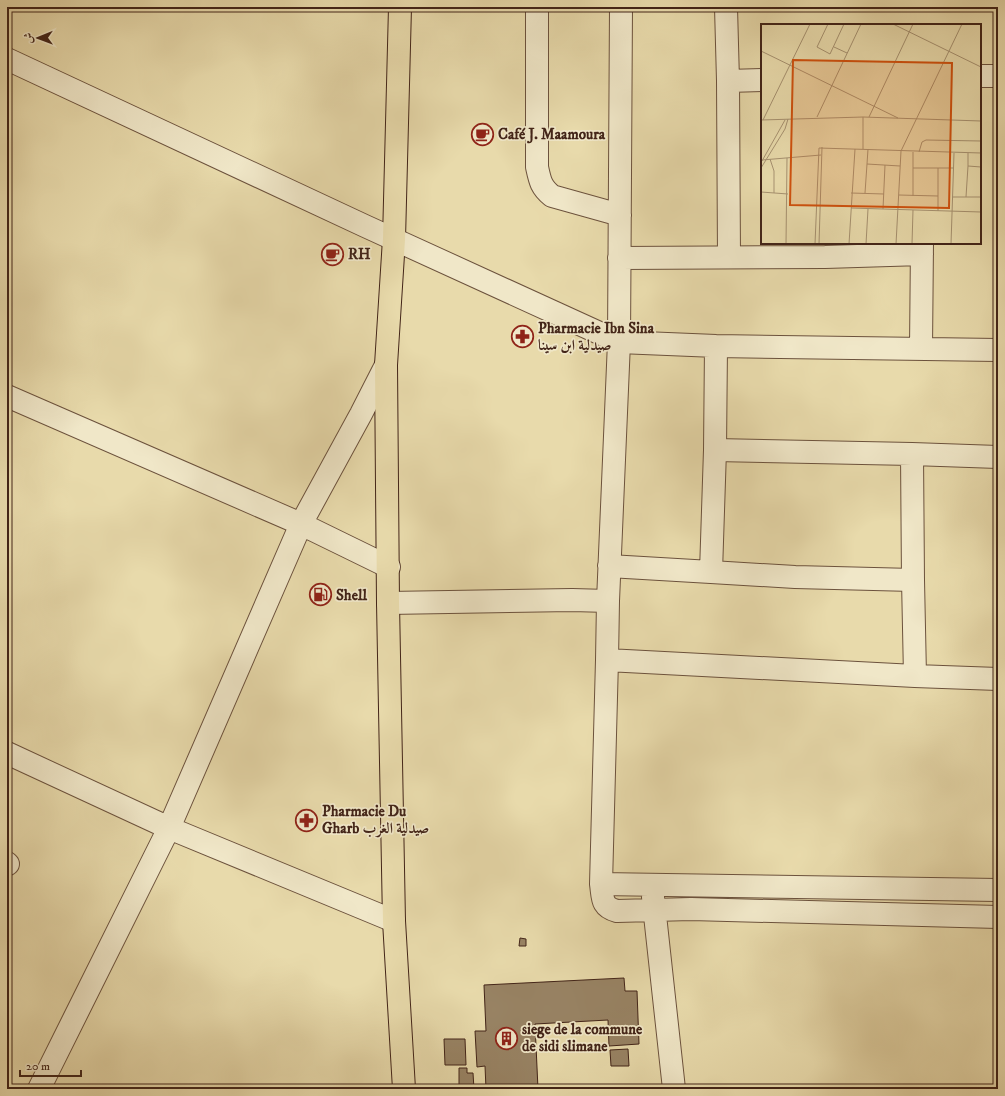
<svg xmlns="http://www.w3.org/2000/svg" width="1005" height="1096" font-family="'IM FELL DW Pica',Amiri,serif">
  <rect width="100%" height="100%" fill="#e8daab"/>
  <filter id="stains"><feTurbulence type="fractalNoise" baseFrequency=".005" numOctaves="4"/><feColorMatrix values="0 0 0 0 .2 0 0 0 0 .09 0 0 0 0 .02 0 0 0 .5 -.17"/></filter>
  <radialGradient id="worn" r=".72"><stop offset=".6" stop-color="#630" stop-opacity="0"/><stop offset="1" stop-color="#630" stop-opacity=".3"/></radialGradient>
  <path fill="#988364" stroke="#422418" d="M520,938L526,939V946H519Z
    M624,978L625,991H637L639,1044L609,1046L608,1020L535,1024L538,1089H486L485,1066L477,1067L475,1031H486L484,985Z
    M444,1039H465L466,1065H445Z
    M628,1049L629,1066H611L610,1050Z
    M459,1068H467V1073H473L474,1089H459Z"/>
  <g fill="none" stroke-linecap="round" stroke-linejoin="round">
    <defs>
      <path id="minor" d="M537,7V167C540,181 541,187 552,196L620,215
        M621,7L619,342L608,601L607,660L601,884C603,898 601,907 617,911L691,909L998,917
        M726,7L728,81L729,256
        M7,59L365,226L619,342L716,346L998,350
        M980,76H998
        M728,81L762,80
        M619,258L825,257L922,254
        M921,349L922,243
        M7,396L301,524L389,567
        M715,450L912,454L998,457
        M912,454L913,580L915,676
        M609,566L711,572L715,450L716,346
        M711,572L795,577L913,580
        M388,603L572,600L608,601
        M607,660L915,676L998,679
        M7,753L169,828L394,921
        M7,863L8,864
        M601,884L998,890
        M653,897L674,1089
        M39,1089L169,828L301,524L361,414L386,365"/>
      <path id="primary" d="M400,7L394,239L386,365L388,603L394,921L404,1089"/>
    </defs>
    <use href="#minor" stroke="#6c523d" stroke-width="24"/>
    <use href="#primary" stroke="#422418" stroke-width="24"/>
    <use href="#minor" stroke="#f0e7c8" stroke-width="22"/>
    <use href="#primary" stroke="#e8daab" stroke-width="22"/>
  </g>
  <defs>
    <symbol id="cafe-ring" viewBox="-11 -11 22 22"><circle r="9.5" fill="#f0e7c8" stroke="#8f2418" stroke-width="1.5"/><path d="M-5.5-4.5H6V0H3Q3 3.5 0 3.5H-2.5Q-5.5 3.5-5.5 0ZM3-3.2v2h1.7v-2ZM-6 4.5H4V6H-6Z" fill="#8f2418"/></symbol>
    <symbol id="pharmacy-ring" viewBox="-11 -11 22 22"><circle r="9.5" fill="#f0e7c8" stroke="#8f2418" stroke-width="1.5"/><path d="M-2-6h4v4h4v4h-4v4h-4v-4h-4v-4h4Z" fill="#8f2418"/></symbol>
    <symbol id="fuel-ring" viewBox="-11 -11 22 22"><circle r="9.5" fill="#f0e7c8" stroke="#8f2418" stroke-width="1.5"/><path d="M-5.5-6h7V0h2V4h1.3V-2.5L3-4.5l.8-.8L6-3V5H2.5V1h-1V6h-7ZM-4.2-4.7v3.2H.2V-4.7Z" fill="#8f2418"/></symbol>
    <symbol id="building-ring" viewBox="-11 -11 22 22"><circle r="9.5" fill="#f0e7c8" stroke="#8f2418" stroke-width="1.5"/><path d="M-4-6H4V6H1V3H-1V6H-4ZM-2.5-4.3h1.7v1.8h-1.7ZM.8-4.3h1.7v1.8H.8ZM-2.5-1h1.7V.8h-1.7ZM.8-1h1.7V.8H.8Z" fill="#8f2418"/></symbol>
  </defs>
  <g fill-rule="evenodd">
    <use href="#cafe-ring" x="470" y="122" width="25" height="25"/>
    <use href="#cafe-ring" x="320" y="242" width="25" height="25"/>
    <use href="#pharmacy-ring" x="510" y="324" width="25" height="25"/>
    <use href="#fuel-ring" x="308" y="582" width="25" height="25"/>
    <use href="#pharmacy-ring" x="294" y="808" width="25" height="25"/>
    <use href="#building-ring" x="494" y="1026" width="25" height="25"/>
  </g>
  <g text-anchor="middle" dominant-baseline="central" stroke-width="3.5" stroke-linejoin="round" paint-order="stroke">
    <g font-size="15" font-weight="bold" fill="#422418" stroke="#f0e7c8" text-anchor="start">
      <text x="498" y="134">Café J. Maamoura</text>
      <text x="348" y="254">RH</text>
      <text x="538" y="328">Pharmacie Ibn Sina<tspan x="538" dy="17">صيدلية ابن سينا</tspan></text>
      <text x="336" y="595">Shell</text>
      <text x="322" y="811">Pharmacie Du<tspan x="322" dy="17">Gharb صيدلية الغرب</tspan></text>
      <text x="522" y="1029">siege de la commune<tspan x="522" dy="17">de sidi slimane</tspan></text>
    </g>
  </g>
  <g transform="translate(761 24)">
    <rect width="220" height="220" fill="#e8daab"/>
    <path fill="none" stroke="#a69170" stroke-width="1" d="M67,0L56,23L69,30L83,0M132,0L220,43M73,23L86,29M0,27L137,94M56,93L100,0M108,93L152,0M0,96L102,93L220,97M2,96L49,0M102,125V93M107,125L106,140L139,142M158,128L161,118L165,116L220,117M9,135L13,147V169M1,136L60,131M1,137L24,96M207,142V129M0,144L24,105L27,95M152,144H193M177,144V187M0,168L27,170M90,169L123,170M104,169L106,140M138,171L177,172M152,172V128M191,173H220M205,173L207,142L220,143M90,184L220,188M122,185L124,141M25,220L26,134M54,220L58,124L220,129M58,220L61,123M88,220L94,125M105,220L107,185M135,220L140,127L201,0M151,220L152,186M190,220L193,129"/>
    <path fill="#cf510e" fill-opacity="0.15" stroke="#cf510e" stroke-width="2" d="M32,36L191,39L188,184L29,181Z"/>
    <rect width="220" height="220" fill="none" stroke="#422418" stroke-width="2"/>
  </g>
  <rect width="1005" height="1096" fill="none" stroke="#e8daab" stroke-width="24"/>
  <rect x="8" y="8" width="989" height="1080" fill="none" stroke="#422418" stroke-width="2"/>
  <rect x="12" y="12" width="981" height="1072" fill="none" stroke="#422418"/>
  <g transform="translate(38 38) rotate(269)" stroke="#f0e7c8" stroke-width="3" paint-order="stroke">
  <path d="M0-3L7 15L0 10L-7 15Z" fill="#422418"/>
  <text y="-6" font-size="11" font-weight="bold" text-anchor="middle" fill="#422418">ش</text>
  </g>
  <path d="M20 1070v6h61v-6" fill="none" stroke="#422418" stroke-width="2"/>
  <text x="26" y="1070" font-size="12" fill="#422418" stroke="#f0e7c8" stroke-width="3" paint-order="stroke">20 m</text>
  <rect width="100%" height="100%" filter="url(#stains)"/>
  <rect width="100%" height="100%" fill="url(#worn)"/>
</svg>
